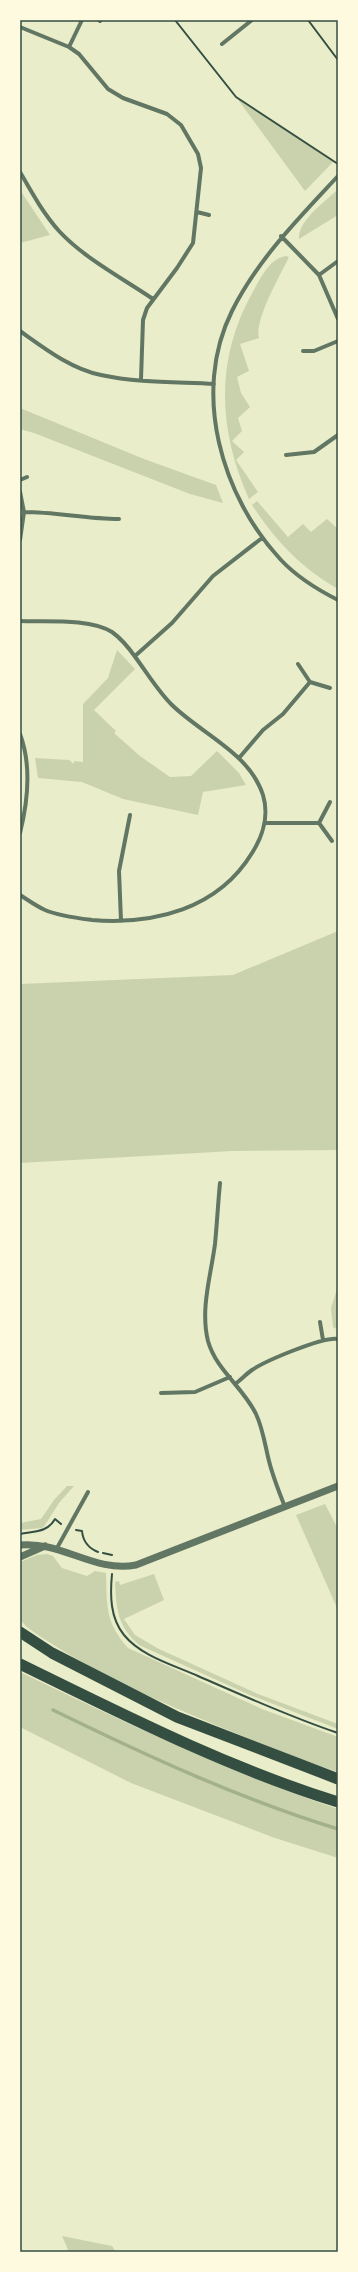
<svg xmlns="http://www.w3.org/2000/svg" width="358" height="2272" font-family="'Golos Text',sans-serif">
  <rect width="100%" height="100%" fill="#e9edc9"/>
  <path fill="#cad2ad" d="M236,97L334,161L305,191Z
    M338,189V215L299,239C298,220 325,202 338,189Z
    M20,190L50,235L20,243Z
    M286,256L289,257C281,274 254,320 259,338L240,344L249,371L237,377L241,393L250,407L238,418L242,431L232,441L244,452L236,460L258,492L249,499C217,428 215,356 255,288C262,275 271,258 286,256Z
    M20,408L144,459L216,485L223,503L190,494L34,433L20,429Z
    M257,501L288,537L303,524L311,532L327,519L338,529V589C301,568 275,540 252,505Z
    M117,650L135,669L94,710L116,731L114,733L140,756L170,777L191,776L217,751L239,773L246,785L203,792L198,815L123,799L82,782L38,778L35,758L69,760L74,764V761L83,762V704L108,678Z
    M338,931V1150L233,1151L20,1163V984L233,975Z
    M338,1286V1330L333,1327L331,1308Z
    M67,1486H74L59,1503L45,1525L42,1528L20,1530V1523L41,1519L54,1500Z
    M325,1504L338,1529V1610L296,1515Z
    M47,1554L53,1556L62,1568L87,1576L95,1571L106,1573C107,1606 105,1622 128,1648L262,1709L338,1737V1772C300,1760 264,1745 228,1730C159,1702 89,1671 28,1628L20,1620V1562L37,1555Z
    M154,1574L164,1600L124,1619L135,1635L159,1649L258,1694L338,1724V1729L250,1695L139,1645C118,1627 116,1609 115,1582L119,1581L120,1585Z
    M20,1672C124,1722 228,1772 338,1809V1858L272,1837L131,1783L20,1727Z
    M62,2236L112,2246L116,2252H69Z"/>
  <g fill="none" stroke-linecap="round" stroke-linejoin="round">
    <path stroke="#a3b18a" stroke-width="3.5" d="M53,1710C145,1755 240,1799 338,1829"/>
    <path stroke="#344e41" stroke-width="2" d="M175,20L236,97L338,164
      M308,20L338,60
      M76,1530L82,1531C83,1542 88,1548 98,1552
      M20,1534C34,1531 47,1533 55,1519L61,1524
      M103,1553L112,1555
      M112,1574C110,1595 110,1618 124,1635C141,1656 173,1665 198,1676C244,1696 290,1717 338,1733"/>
    <path stroke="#617663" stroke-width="4" d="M99,20L100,21
      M20,27L69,47L79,54L108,89L123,98L167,114L181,125L198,154L201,168L193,243L177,268L147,308L143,320L141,379
      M222,44L252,20
      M69,47L82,20
      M20,172C32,193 43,213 59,231C84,258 122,278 153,299
      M338,176C298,219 258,259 232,311C191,393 222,497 281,560C297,577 318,590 338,600
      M197,212L209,215
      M281,236L319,275L338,319
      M319,275L338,261
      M20,331C44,348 71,369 101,375C137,383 177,382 214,384
      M303,351H314L338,341
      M286,455L314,452L338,435
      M20,480L27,477
      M20,492L24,512L20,540
      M24,512C56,512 87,519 119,519
      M20,621C46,622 90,618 112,632C122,639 129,648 136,658C147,673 158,691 171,704C201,734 249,752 263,795C269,815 263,836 252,853C218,909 154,925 92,920C76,918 59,916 45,910C36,906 28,900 20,895
      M135,656L172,623L213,576L262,538
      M298,664L310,682L330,688
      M20,734C32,766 28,801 20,833
      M239,758L263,730L283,714L310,682
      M265,823H319L332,841
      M319,823L330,802
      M121,921L119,871L130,815
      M220,1183C218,1203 217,1224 215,1244C211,1275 200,1309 208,1341C216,1370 243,1387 256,1414C263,1429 265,1445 269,1461C273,1477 279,1492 285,1507
      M320,1322L323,1340
      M235,1384C241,1380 246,1374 252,1370C265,1361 324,1336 338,1339
      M161,1393L195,1392L230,1377
      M57,1548L88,1492"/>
    <path stroke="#617663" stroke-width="7" d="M20,1545C62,1541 94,1573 136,1565L338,1486
      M20,1557L45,1546"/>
    <path stroke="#344e41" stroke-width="11" d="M20,1632L52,1653L177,1717L338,1779
      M20,1664C124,1715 228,1768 338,1802"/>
  </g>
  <rect width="358" height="2272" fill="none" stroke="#fefae0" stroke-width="42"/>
  <rect x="21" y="21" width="316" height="2230" fill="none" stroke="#344e41" stroke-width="1.5"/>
</svg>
